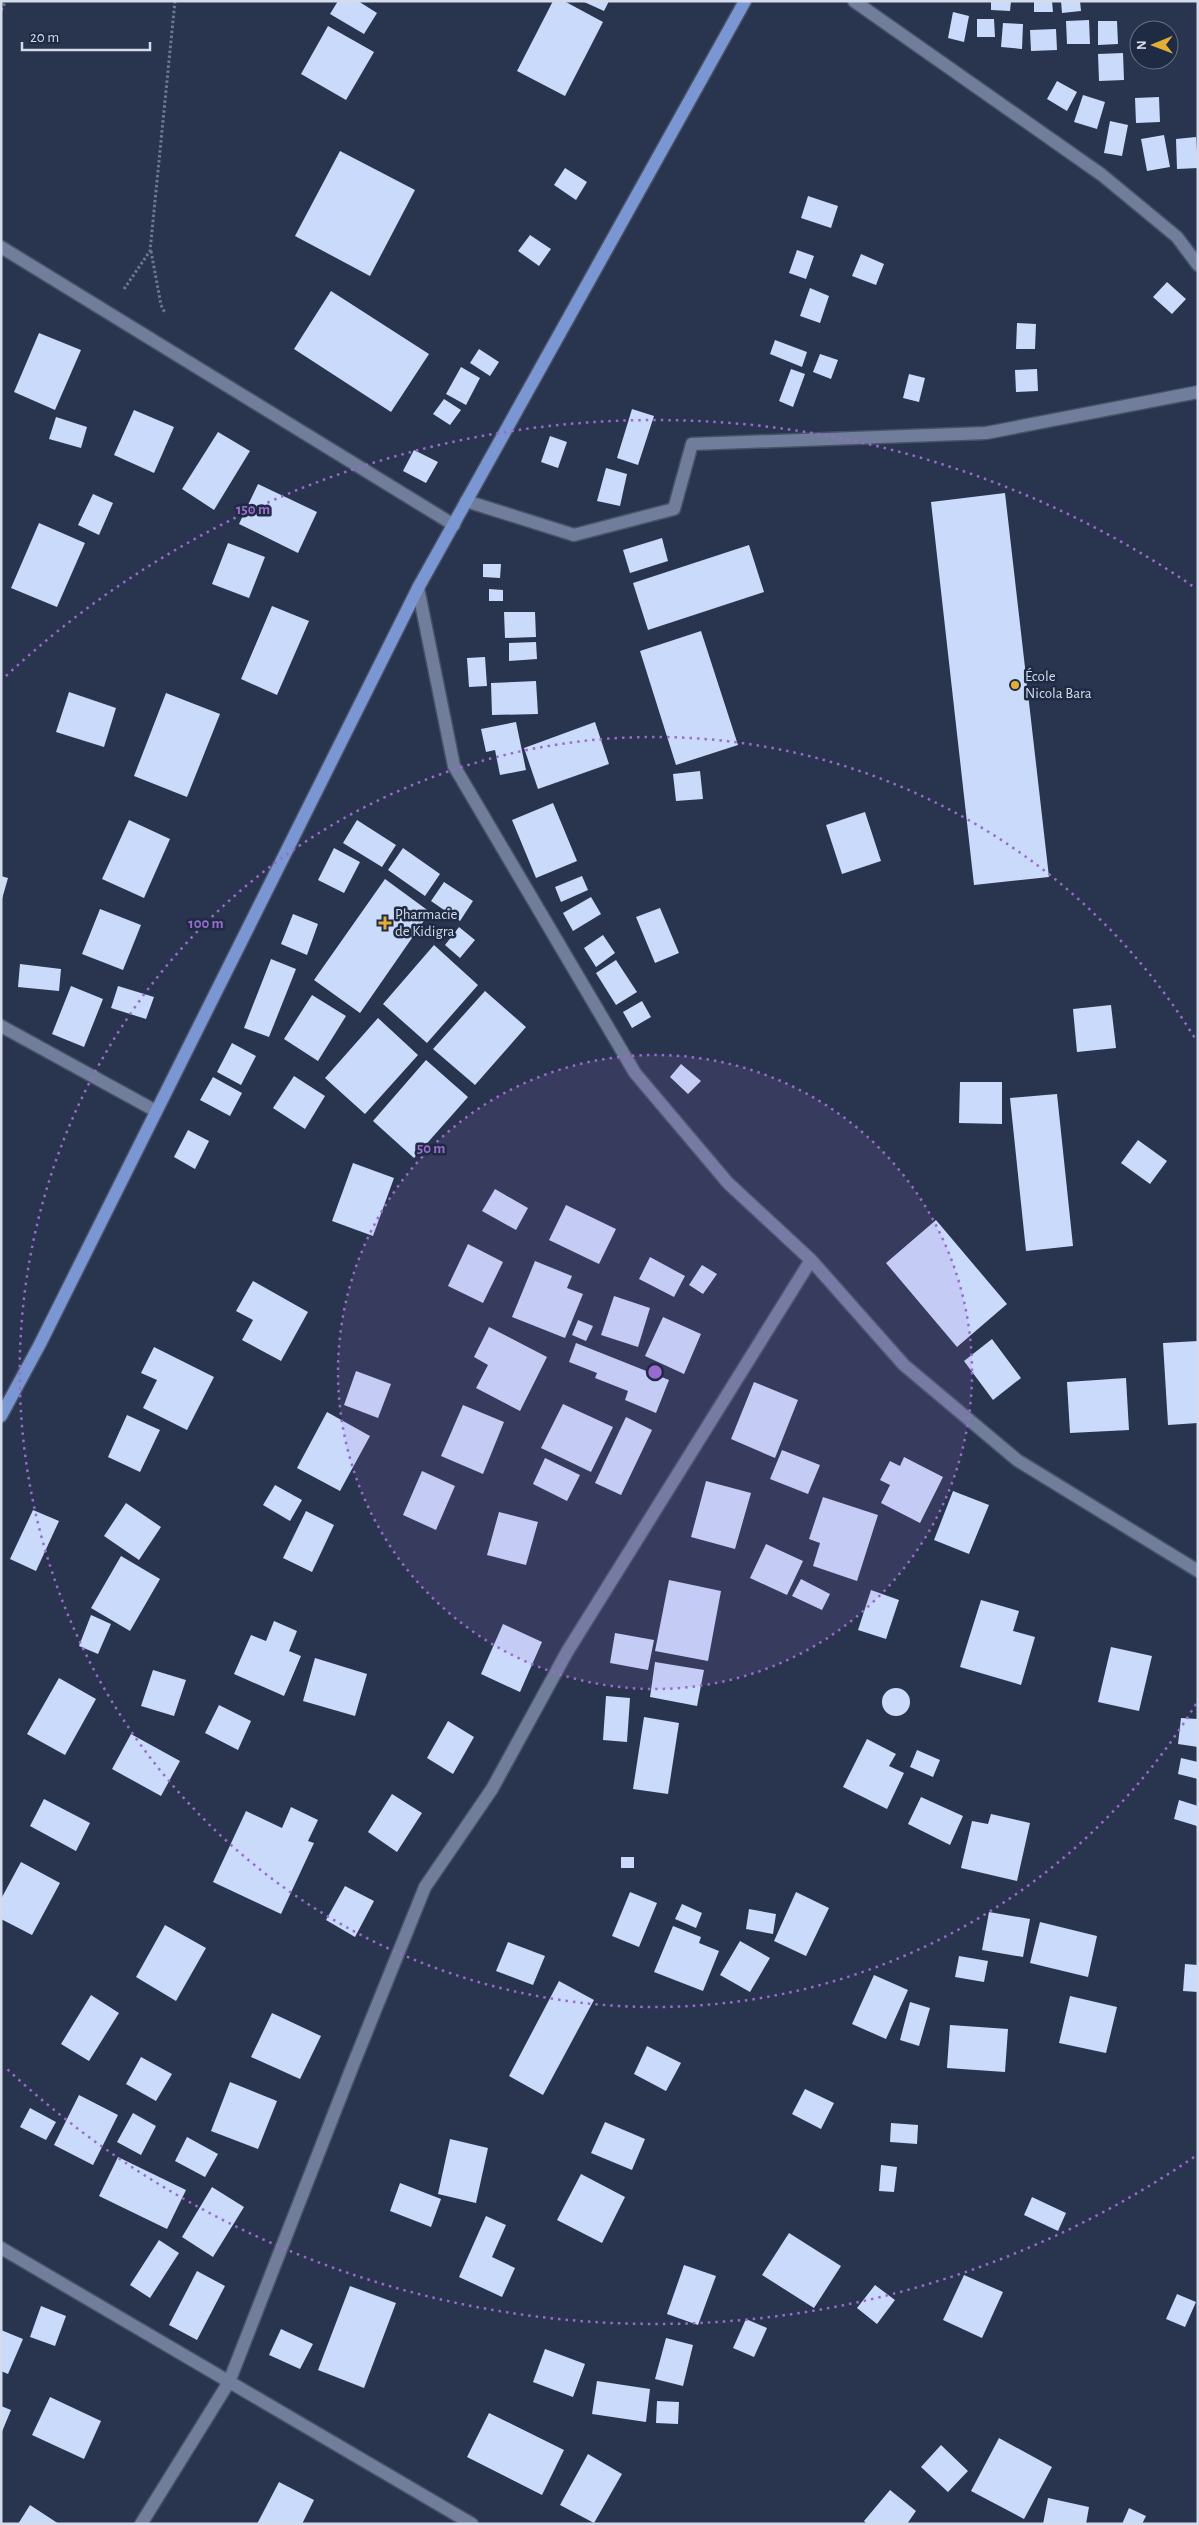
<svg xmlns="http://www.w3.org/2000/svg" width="1199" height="2525" font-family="'Alegreya Sans',sans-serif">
  <rect width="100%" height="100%" fill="#29354e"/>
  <path fill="#cadafb" d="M338,1H358L377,13L364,34L330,14Z
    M553,1H564L603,22L565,96L517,71Z
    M582,1H609L604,11Z
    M991,1H1011L1010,11L991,10Z
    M1034,1H1052L1053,12H1034Z
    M1061,1H1080L1081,11L1062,13Z
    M953,12L969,16L964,42L948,38Z
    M977,19H994L995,37H977Z
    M1089,20L1090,44H1067L1066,21Z
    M1098,21H1117L1118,44L1098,45Z
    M1003,23L1023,24L1022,49L1001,47Z
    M328,26L374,52L346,100L301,74Z
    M1056,29L1057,50L1031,51L1030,30Z
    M1123,53L1124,80L1099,81L1098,54Z
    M1057,81L1077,92L1067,111L1047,99Z
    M1083,95L1105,102L1097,129L1074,122Z
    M1159,97L1160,122L1136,123L1135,98Z
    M1110,121L1128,125L1122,156L1104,153Z
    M1164,135L1170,167L1147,171L1141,139Z
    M1196,137L1198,168L1177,169L1176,139Z
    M340,151L415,190L370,276L295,236Z
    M565,168L587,182L576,200L554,185Z
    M808,196L838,206L831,228L801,218Z
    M530,235L551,249L539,266L518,251Z
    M797,250L814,256L806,279L789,273Z
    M861,254L884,264L876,285L852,276Z
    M1167,282L1186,299L1172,314L1153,297Z
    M810,288L829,296L820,323L800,316Z
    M331,291L429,354L391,412L294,349Z
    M1017,323L1036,324L1035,349H1016Z
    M39,333L81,350L55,410L14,392Z
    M775,340L807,352L802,367L770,354Z
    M479,349L499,362L490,376L470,363Z
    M820,354L838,360L831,379L813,372Z
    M461,367L480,378L466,405L446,394Z
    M791,369L805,374L793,407L779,401Z
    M1037,369L1038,391L1016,392L1015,370Z
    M909,374L925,378L919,402L903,398Z
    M444,399L461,410L450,425L433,414Z
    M632,409L654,416L638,465L617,458Z
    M134,410L174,427L154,473L114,455Z
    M56,417L87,427L81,448L49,439Z
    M218,432L250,451L214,510L182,489Z
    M550,436L567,442L558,468L541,462Z
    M414,450L438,462L426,483L403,471Z
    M606,468L627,474L620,506L597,501Z
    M258,484L317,512L298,553L239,524Z
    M1005,493L1049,877L974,885L931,502Z
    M93,494L113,503L99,535L78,525Z
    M39,523L85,543L57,607L11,588Z
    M662,538L668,561L630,573L623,550Z
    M228,543L265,557L249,598L212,584Z
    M749,545L764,592L648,630L633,583Z
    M483,564H501L500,578L483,577Z
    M489,589L503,590V601H489Z
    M272,606L309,621L277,695L241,679Z
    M504,612H535L536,637L505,638Z
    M701,631L738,745L676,765L640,651Z
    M536,642L537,659L509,661V643Z
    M485,657L487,686L469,687L467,658Z
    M536,681L538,714L492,715L491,683Z
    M69,692L116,708L104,747L56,732Z
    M166,693L220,714L187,797L134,776Z
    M516,722L526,770L500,775L495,750L486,752L481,729Z
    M595,722L609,764L538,789L524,748Z
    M700,771L703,799L676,801L673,774Z
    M553,803L577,861L536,878L512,820Z
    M865,812L881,861L842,874L826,825Z
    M129,820L170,839L144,898L102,879Z
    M357,820L396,845L382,867L343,843Z
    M334,848L360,862L344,893L318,880Z
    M403,848L440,874L425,896L388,870Z
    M1,876L8,878L2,899H1Z
    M582,876L588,890L561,902L555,887Z
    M385,879L430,912L360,1013L314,980Z
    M444,882L473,901L460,921L431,901Z
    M591,897L601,914L573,931L563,913Z
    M660,908L679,953L655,963L636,917Z
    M100,909L141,925L123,970L82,954Z
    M293,914L318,924L307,955L281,944Z
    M459,927L475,940L460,958L445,945Z
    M603,935L615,953L596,967L584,948Z
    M434,945L478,985L427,1043L383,1004Z
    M271,959L296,969L269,1037L244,1028Z
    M616,960L637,992L616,1005L596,973Z
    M20,964L61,969L59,991L18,987Z
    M71,986L103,999L84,1047L52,1034Z
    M118,986L154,997L146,1019L111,1008Z
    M485,991L526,1027L475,1085L433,1049Z
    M312,995L346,1016L318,1061L284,1039Z
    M642,1001L651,1017L632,1028L623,1012Z
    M1111,1005L1116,1048L1077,1052L1073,1009Z
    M378,1018L418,1055L365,1114L325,1078Z
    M232,1043L256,1056L241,1085L217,1072Z
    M426,1060L468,1097L414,1158L373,1121Z
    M681,1064L701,1081L688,1094L670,1077Z
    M294,1076L325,1096L305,1129L273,1108Z
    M213,1077L242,1093L230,1116L200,1100Z
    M960,1082H1002V1124L959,1123Z
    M1057,1094L1073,1246L1026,1251L1010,1098Z
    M188,1130L209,1141L195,1169L174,1157Z
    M1138,1140L1167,1161L1150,1184L1121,1163Z
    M353,1163L394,1178L373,1236L332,1221Z
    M495,1189L528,1208L516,1230L482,1211Z
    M566,1205L616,1229L599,1264L549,1240Z
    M936,1220L1007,1304L957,1347L886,1263Z
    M468,1244L503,1262L483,1303L448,1286Z
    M650,1257L685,1276L674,1297L639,1279Z
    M535,1261L572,1276L567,1288L583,1294L565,1338L512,1317Z
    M702,1265L717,1274L703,1294L689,1285Z
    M253,1281L308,1312L281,1361L242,1340L253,1320L236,1311Z
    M614,1296L650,1308L638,1347L601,1335Z
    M663,1317L701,1334L684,1374L645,1356Z
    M578,1320L593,1326L586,1341L572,1335Z
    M489,1327L547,1357L520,1411L476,1388L488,1365L474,1357Z
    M992,1339L1021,1378L993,1400L964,1361Z
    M1198,1341V1423L1168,1425L1163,1343Z
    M576,1343L669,1380L656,1413L625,1400L628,1391L595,1378L597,1373L569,1362Z
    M154,1347L214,1377L187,1430L143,1408L157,1380L141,1373Z
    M356,1371L391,1384L378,1418L344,1405Z
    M1126,1378L1129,1430L1070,1433L1067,1382Z
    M754,1382L798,1400L775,1458L731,1439Z
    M563,1404L613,1427L591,1472L541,1448Z
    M463,1405L504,1422L483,1474L441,1456Z
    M327,1412L370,1436L340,1491L297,1468Z
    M127,1415L160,1430L140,1472L108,1457Z
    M626,1417L652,1430L621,1495L595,1483Z
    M782,1450L820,1465L808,1494L770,1479Z
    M904,1457L943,1477L920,1523L881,1503L890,1485L880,1480L890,1461L900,1466Z
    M545,1458L580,1475L567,1501L533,1484Z
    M422,1471L455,1486L436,1530L403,1515Z
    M706,1481L751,1493L735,1549L691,1537Z
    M275,1485L302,1500L290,1521L263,1505Z
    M953,1491L989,1505L969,1554L934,1540Z
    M823,1497L878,1515L857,1581L813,1566L820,1543L809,1539Z
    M126,1503L161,1527L139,1560L104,1536Z
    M33,1510L59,1521L36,1571L10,1559Z
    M306,1511L334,1525L312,1572L283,1558Z
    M499,1512L538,1522L526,1565L487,1555Z
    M766,1544L803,1561L787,1595L750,1578Z
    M121,1556L160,1579L130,1631L91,1608Z
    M801,1579L830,1594L822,1610L792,1596Z
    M669,1580L721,1591L708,1661L655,1651Z
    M871,1590L899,1600L886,1639L858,1630Z
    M981,1600L1019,1611L1013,1631L1035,1637L1021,1685L960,1667Z
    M91,1615L111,1624L98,1654L79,1646Z
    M274,1621L297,1631L289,1651L301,1656L284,1696L234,1674L251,1635L266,1641Z
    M503,1624L542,1642L520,1692L481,1674Z
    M615,1633L654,1640L648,1670L610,1663Z
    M1111,1647L1152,1656L1139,1711L1098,1702Z
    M315,1658L367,1674L355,1716L303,1701Z
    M655,1662L704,1670L697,1706L650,1697Z
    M153,1670L186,1680L174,1716L141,1706Z
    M59,1678L96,1699L65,1755L27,1734Z
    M882 1702a14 14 0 1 1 28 0a14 14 0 1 1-28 0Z
    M606,1696L630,1698L627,1742L603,1740Z
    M219,1705L251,1721L238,1750L205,1733Z
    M644,1717L679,1723L668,1794L633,1789Z
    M1181,1718L1198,1719V1747L1178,1744Z
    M448,1721L474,1737L453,1774L427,1758Z
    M131,1734L180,1761L161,1796L112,1769Z
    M867,1739L896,1754L889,1766L904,1773L887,1809L843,1787Z
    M917,1750L940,1760L933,1777L910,1767Z
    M1181,1758L1198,1762V1779L1178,1774Z
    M392,1794L422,1813L397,1852L368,1832Z
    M921,1797L963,1816L950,1845L908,1824Z
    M44,1799L90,1823L76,1851L30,1826Z
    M1179,1800L1198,1806L1197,1826L1174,1819Z
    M291,1807L318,1820L308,1841L314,1843L281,1914L213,1882L246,1811L282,1828Z
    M991,1814L1030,1823L1017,1881L961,1868L972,1821L988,1824Z
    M621,1857H634V1868H621Z
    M21,1862L60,1883L32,1935L1,1919V1899Z
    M345,1886L374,1901L355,1937L326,1920Z
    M630,1892L657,1903L639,1947L612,1936Z
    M796,1892L829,1908L806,1956L774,1941Z
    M682,1904L702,1913L696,1928L675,1919Z
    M749,1909L776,1914L773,1934L746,1929Z
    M989,1912L1030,1919L1023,1957L982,1950Z
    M1040,1922L1097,1936L1088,1977L1030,1963Z
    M165,1925L206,1948L176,2001L136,1977Z
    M673,1926L701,1937L699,1943L719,1951L703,1991L654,1972Z
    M740,1941L770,1958L750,1992L720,1975Z
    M508,1942L545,1956L533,1985L496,1971Z
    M959,1956L988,1961L984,1982L955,1977Z
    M1185,1964L1198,1965V1992L1183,1991Z
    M874,1975L908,1990L886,2039L852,2024Z
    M559,1981L594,2000L543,2095L509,2076Z
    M91,1995L119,2013L89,2061L61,2044Z
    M1070,1996L1117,2007L1106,2053L1059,2043Z
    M910,2002L930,2008L919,2046L900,2040Z
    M272,2013L321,2036L300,2079L251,2057Z
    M950,2025L1008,2029L1005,2072L947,2068Z
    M647,2046L681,2063L666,2091L634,2074Z
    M141,2057L172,2074L156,2101L126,2084Z
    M230,2082L277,2101L258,2149L211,2131Z
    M805,2089L834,2103L821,2129L792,2114Z
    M79,2095L118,2115L93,2165L54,2145Z
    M30,2108L56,2122L46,2140L20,2127Z
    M133,2113L156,2126L141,2155L117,2142Z
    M605,2122L645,2139L632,2170L591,2153Z
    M891,2123L918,2125L917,2144L890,2142Z
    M187,2137L218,2154L205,2177L175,2161Z
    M450,2139L488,2148L476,2203L438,2194Z
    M118,2157L186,2190L167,2229L99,2196Z
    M881,2165L897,2167L894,2192L879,2191Z
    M581,2174L625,2197L602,2243L557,2220Z
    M400,2183L441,2199L431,2227L390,2211Z
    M212,2187L244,2207L213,2257L182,2237Z
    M1032,2197L1066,2213L1058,2231L1024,2215Z
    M486,2216L506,2225L492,2257L515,2268L502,2297L459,2277Z
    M789,2233L841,2266L814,2308L762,2275Z
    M159,2240L179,2253L150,2298L130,2285Z
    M684,2265L716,2276L698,2325L667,2314Z
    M197,2271L225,2286L197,2340L169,2325Z
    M964,2275L1003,2292L982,2338L943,2320Z
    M875,2285L895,2300L877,2324L857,2308Z
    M350,2286L396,2303L364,2388L318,2370Z
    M1177,2294L1196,2302L1185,2327L1166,2319Z
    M41,2306L66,2316L55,2346L30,2337Z
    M746,2319L767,2328L754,2357L733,2348Z
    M281,2329L313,2344L300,2369L269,2355Z
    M1,2330L23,2339L8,2374L1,2371Z
    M666,2338L693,2345L683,2386L655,2379Z
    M545,2349L585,2364L573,2397L533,2382Z
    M597,2381L650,2389L646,2422L592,2414Z
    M50,2397L101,2421L84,2459L32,2435Z
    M657,2401L679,2402L678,2424L656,2423Z
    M1,2406L11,2410L1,2434Z
    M489,2413L564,2450L542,2495L467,2457Z
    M999,2438L1052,2467L1024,2519L971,2491Z
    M941,2445L968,2471L948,2492L921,2467Z
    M588,2454L622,2474L594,2523L560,2505Z
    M279,2482L314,2500L302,2524H257Z
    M890,2490L916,2511L907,2524H867L864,2521Z
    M1048,2498L1089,2507L1086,2524H1043Z
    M30,2505L59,2524H18Z
    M1129,2508L1146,2516L1142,2524H1122Z"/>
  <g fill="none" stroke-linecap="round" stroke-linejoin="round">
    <defs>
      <path id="minor" d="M854,1L1102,175L1177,237L1198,265
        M1,247L454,525
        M466,501L574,535L674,509L692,444L986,433L1198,392
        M418,588L454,766L635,1073L728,1183L811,1260L904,1365L1017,1460L1198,1571
        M1,1026L156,1111
        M1,2248L472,2524
        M141,2524L229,2382L353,2065L425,1887L492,1789L567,1652L811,1260"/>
      <path id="major" d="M1,1416L40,1344L418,588L745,1"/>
    </defs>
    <use href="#minor" stroke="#485267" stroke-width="15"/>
    <use href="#major" stroke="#485267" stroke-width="15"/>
    <path stroke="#6e788e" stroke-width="3" stroke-dasharray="2.5 2.5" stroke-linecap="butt" d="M1,10L6,1
      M151,251L161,305L165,313
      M124,289L150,251L175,1"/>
    <use href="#minor" stroke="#707e9c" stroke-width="12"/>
    <use href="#major" stroke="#7b97d3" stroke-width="12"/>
  </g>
  <circle cx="655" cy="1372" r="317" fill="#9a6acf" fill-opacity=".12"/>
  <g fill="none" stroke="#9a6acf" stroke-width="2.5" stroke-dasharray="2.5 5">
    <circle cx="655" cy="1372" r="317"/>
    <path d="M1196 1704A635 635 0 1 1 1196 1040"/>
    <path d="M1194 2157A952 952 0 0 1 6 2068M6 676A952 952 0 0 1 1194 587"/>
  </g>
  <g fill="#e2af34" stroke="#1f2a43" stroke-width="2">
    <circle cx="1015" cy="685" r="5"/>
    <path d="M382.5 915.5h5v5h5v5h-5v5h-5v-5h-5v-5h5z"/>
  </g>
  <g text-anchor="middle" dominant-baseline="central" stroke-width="5" stroke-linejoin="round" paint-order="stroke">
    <g font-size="15" fill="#d4dcec" stroke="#1f2a43" text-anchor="start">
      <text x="1025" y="676">École<tspan x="1025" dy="17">Nicola Bara</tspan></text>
      <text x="395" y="914">Pharmacie<tspan x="395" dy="17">de Kidigra</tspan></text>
    </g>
  </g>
  <circle cx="655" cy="1372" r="8" fill="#9a6acf" stroke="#1f2a43" stroke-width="2.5"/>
  <g font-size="15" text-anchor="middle" font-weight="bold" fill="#9a6acf" stroke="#1f2a43" stroke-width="5" stroke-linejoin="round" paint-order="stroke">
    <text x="253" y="514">150 m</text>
    <text x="206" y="928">100 m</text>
    <text x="431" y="1153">50 m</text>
  </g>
  <rect width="1199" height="2525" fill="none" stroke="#d4dcec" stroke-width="5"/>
  <g transform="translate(1154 45) rotate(269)"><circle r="24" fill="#1f2a43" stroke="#677187"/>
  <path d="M0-4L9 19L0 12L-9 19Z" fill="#e2af34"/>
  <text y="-8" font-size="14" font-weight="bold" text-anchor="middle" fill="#d4dcec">N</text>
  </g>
  <path d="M22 42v8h128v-8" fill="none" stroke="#d4dcec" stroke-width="2.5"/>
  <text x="30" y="42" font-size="15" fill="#d4dcec" stroke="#1f2a43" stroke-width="4" paint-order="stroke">20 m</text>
</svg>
